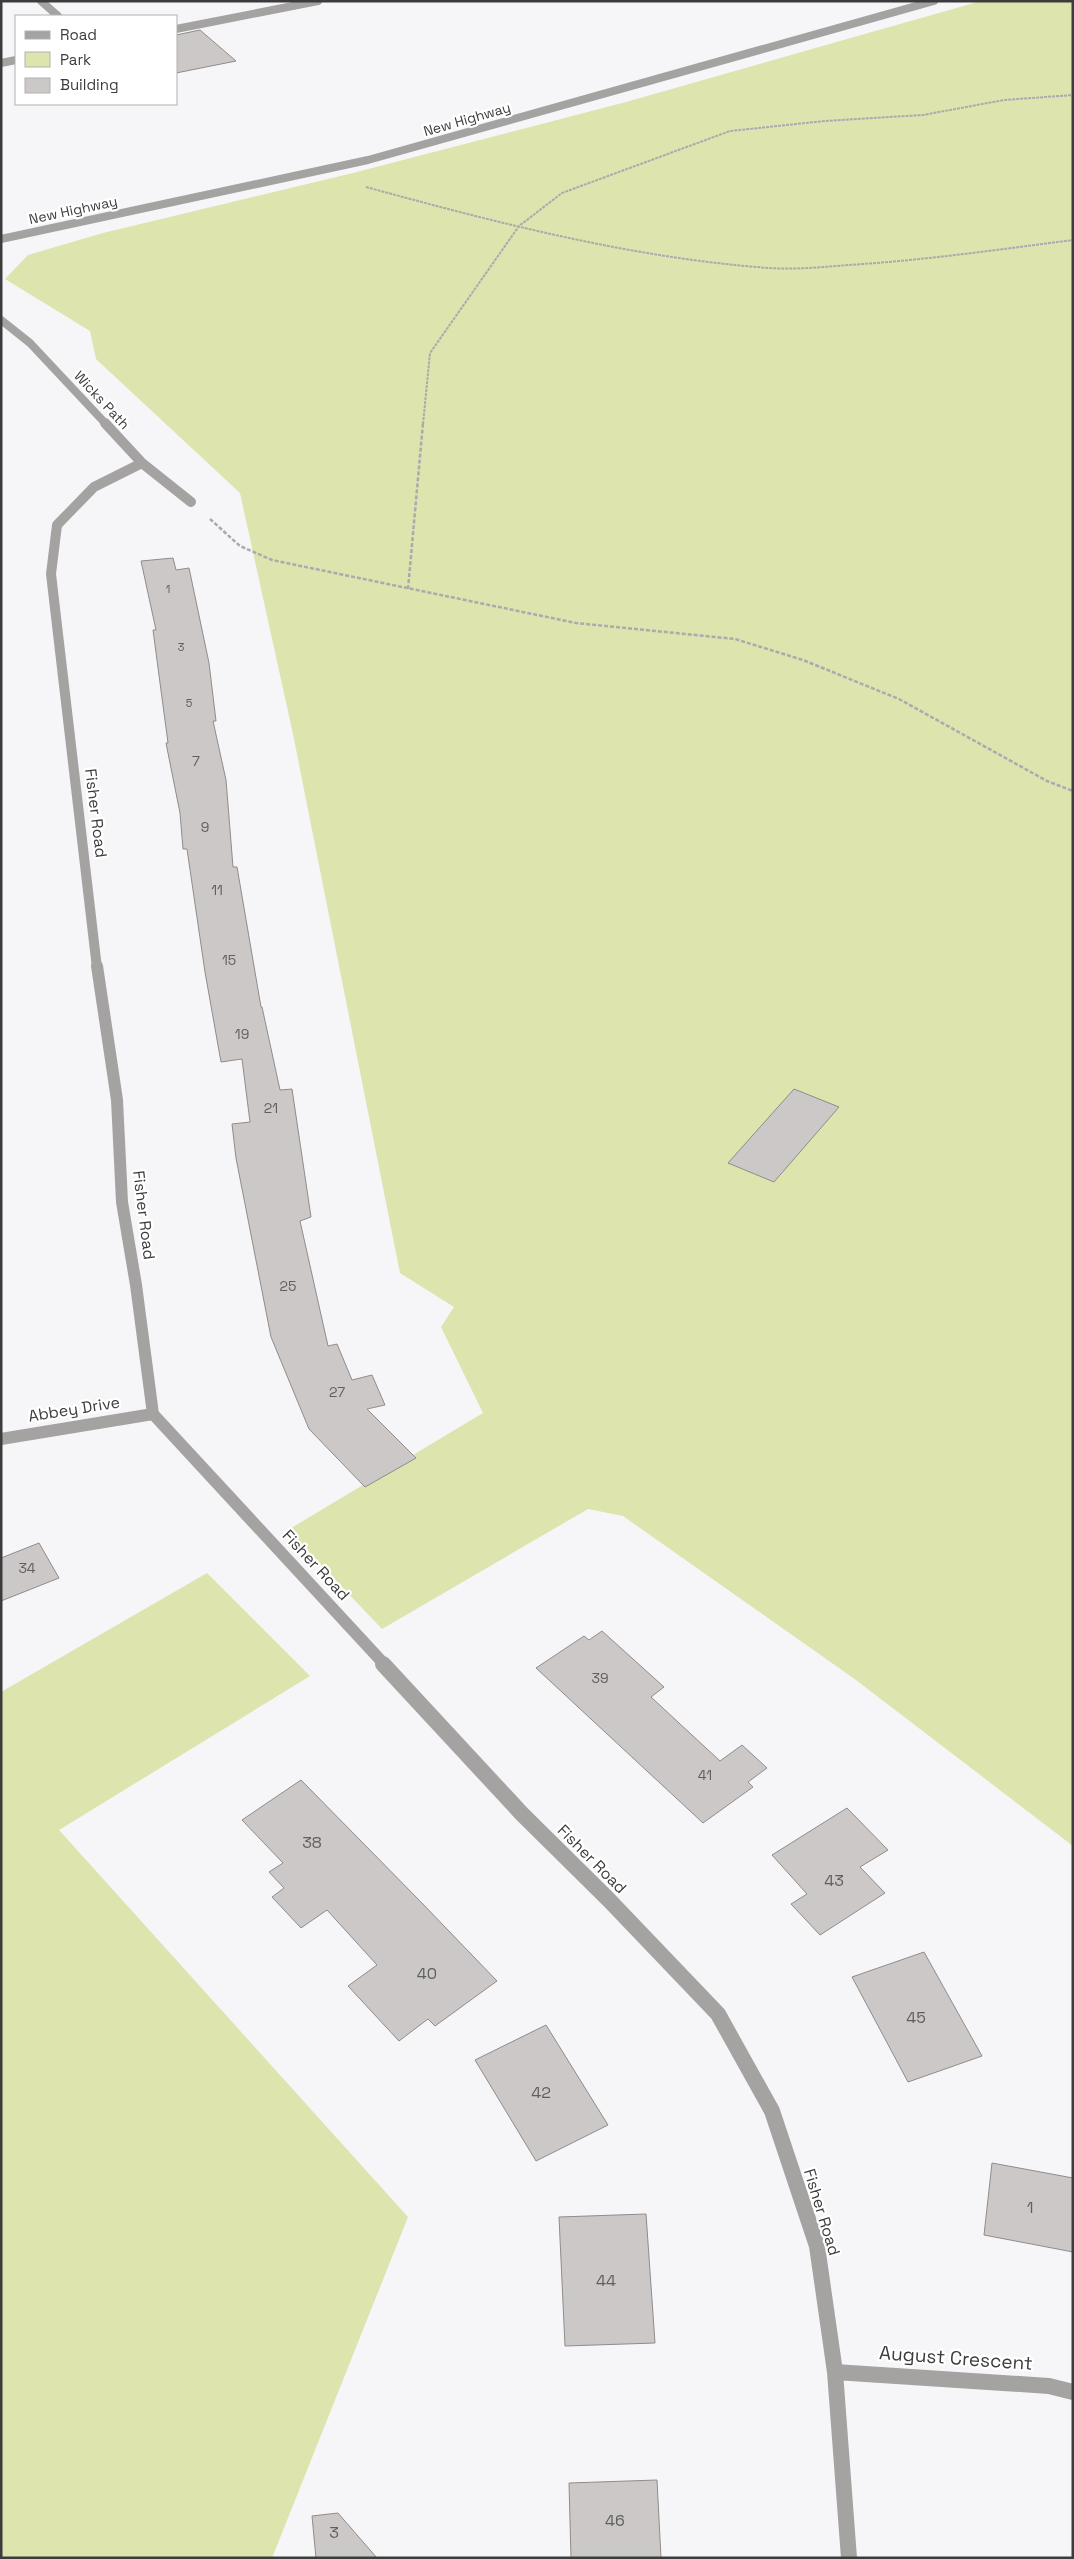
<svg xmlns="http://www.w3.org/2000/svg" width="1074" height="2559" font-family="'Space Grotesk',sans-serif">
  <rect width="100%" height="100%" fill="#f6f5f8"/>
  <path fill="#dde4ae" d="M981,1H1073V1846L856,1680L623,1516L588,1509L382,1629L288,1530L483,1413L441,1327L454,1307L400,1273L293,734L240,493L96,359L90,331L5,279L28,255L103,233L353,173L626,102Z
    M207,1573L310,1676L59,1830L408,2217L272,2558H1V1692Z"/>
  <path fill="#ccc8c7" stroke="#8f8c8b" d="M200,30L236,61L176,73V35Z
    M173,558L176,570L189,568L209,663L216,721H213L226,780L233,867H237L261,1007H262L280,1090L292,1089L311,1217L300,1221L328,1346L337,1344L352,1380L372,1375L385,1405L367,1409L416,1458L365,1487L309,1429L271,1337L236,1158L232,1124L250,1122L242,1059L221,1062L205,972L187,849H183L180,813L166,743H168L153,630H156L141,561Z
    M794,1089L839,1107L774,1182L728,1163Z
    M39,1543L59,1578L1,1601V1558Z
    M602,1631L664,1687L651,1697L720,1761L742,1745L767,1768L748,1782L753,1787L703,1823L536,1668L584,1636L589,1640Z
    M301,1780L419,1900L497,1981L435,2026L428,2019L399,2041L348,1986L377,1965L327,1910L301,1928L272,1897L284,1888L269,1872L283,1863L242,1820Z
    M847,1808L888,1850L860,1867L885,1893L820,1935L791,1904L807,1894L772,1855Z
    M924,1952L982,2056L908,2082L852,1977Z
    M546,2025L608,2125L536,2161L475,2060Z
    M992,2163L1073,2178V2252L984,2235Z
    M646,2214L655,2343L565,2346L559,2217Z
    M657,2480L661,2558H571L569,2483Z
    M338,2513L377,2558H316L312,2516Z"/>
  <g fill="none" stroke-linecap="round" stroke-linejoin="round">
    <path stroke="#abaaad" stroke-width="2" stroke-dasharray="3 1" stroke-linecap="butt" d="M366,187C498,223 632,258 769,268C800,270 832,266 863,264C933,259 1003,249 1073,240
      M423,424L430,353L519,226L562,193L730,131L825,121L923,115L1004,100L1073,95"/>
    <path stroke="#abaaad" stroke-width="2.5" stroke-dasharray="4 2" stroke-linecap="butt" d="M210,519L240,546L272,560L576,623L735,639L803,660L899,699L1047,781L1073,791
      M408,589L423,423"/>
    <path stroke="#a5a3a2" stroke-width="8" d="M41,1L58,16
      M176,29L318,1
      M1,63L16,60
      M1,320L30,343L106,424"/>
    <path stroke="#a5a3a2" stroke-width="10" d="M105,423L142,463L191,502
      M97,968L51,574L57,525L94,487L142,463"/>
    <path stroke="#a5a3a2" stroke-width="12" d="M97,966L117,1100L122,1202L136,1285L153,1414L385,1665
      M1,1439L153,1414"/>
    <path stroke="#a5a3a2" stroke-width="16" d="M383,1664L522,1814L609,1900L718,2014L772,2111L817,2246L835,2372L849,2558
      M835,2372L1049,2386L1073,2392"/>
    <path stroke="#a5a3a2" stroke-width="8" d="M1,239L368,160L934,1"/>
  </g>
  <g text-anchor="middle" dominant-baseline="central" stroke-width="4.5" stroke-linejoin="round" paint-order="stroke">
    <g font-size="11" fill="#605f60">
      <text x="168" y="589">1</text>
      <text x="181" y="647">3</text>
      <text x="189" y="703">5</text>
    </g>
    <g font-size="14" fill="#3c3c3d" stroke="#fff">
      <text transform="translate(467 119) rotate(-16)">New Highway</text>
      <text transform="translate(73 210) rotate(-12)">New Highway</text>
      <text transform="translate(102 400) rotate(47)">Wicks Path</text>
    </g>
    <g font-size="14" fill="#605f60">
      <text x="196" y="761">7</text>
      <text x="205" y="827">9</text>
      <text x="217" y="890">11</text>
      <text x="229" y="960">15</text>
      <text x="242" y="1034">19</text>
      <text x="271" y="1108">21</text>
      <text x="288" y="1286">25</text>
      <text x="337" y="1392">27</text>
      <text x="27" y="1568">34</text>
      <text x="600" y="1678">39</text>
      <text x="705" y="1775">41</text>
    </g>
    <g font-size="16" fill="#3c3c3d" stroke="#fff">
      <text transform="translate(96 813) rotate(83)">Fisher Road</text>
      <text transform="translate(144 1215) rotate(83)">Fisher Road</text>
      <text transform="translate(74 1409) rotate(-9)">Abbey Drive</text>
      <text transform="translate(316 1565) rotate(47)">Fisher Road</text>
      <text transform="translate(592 1859) rotate(45)">Fisher Road</text>
      <text transform="translate(822 2212) rotate(73)">Fisher Road</text>
    </g>
    <g font-size="16" fill="#605f60">
      <text x="312" y="1842">38</text>
      <text x="834" y="1880">43</text>
      <text x="427" y="1973">40</text>
      <text x="916" y="2017">45</text>
      <text x="541" y="2092">42</text>
      <text x="1030" y="2207">1</text>
      <text x="606" y="2280">44</text>
      <text x="615" y="2520">46</text>
      <text x="334" y="2532">3</text>
    </g>
    <g font-size="19" fill="#3c3c3d" stroke="#fff">
      <text transform="translate(956 2358) rotate(4)">August Crescent</text>
    </g>
  </g>
  <rect width="1074" height="2559" fill="none" stroke="#3c3c3d" stroke-width="5"/>
  <rect x="15" y="15" width="162" height="90" fill="#ffffff" stroke="#b1b1b1"/>
  <rect x="25" y="31" width="25" height="8" fill="#a5a3a2" stroke="#b1b1b1"/>
  <text x="60" y="40" font-size="15" fill="#3c3c3d">Road</text>
  <rect x="25" y="52" width="25" height="15" fill="#dde4ae" stroke="#b1b1b1"/>
  <text x="60" y="65" font-size="15" fill="#3c3c3d">Park</text>
  <rect x="25" y="78" width="25" height="15" fill="#ccc8c7" stroke="#b1b1b1"/>
  <text x="60" y="90" font-size="15" fill="#3c3c3d">Building</text>
</svg>
